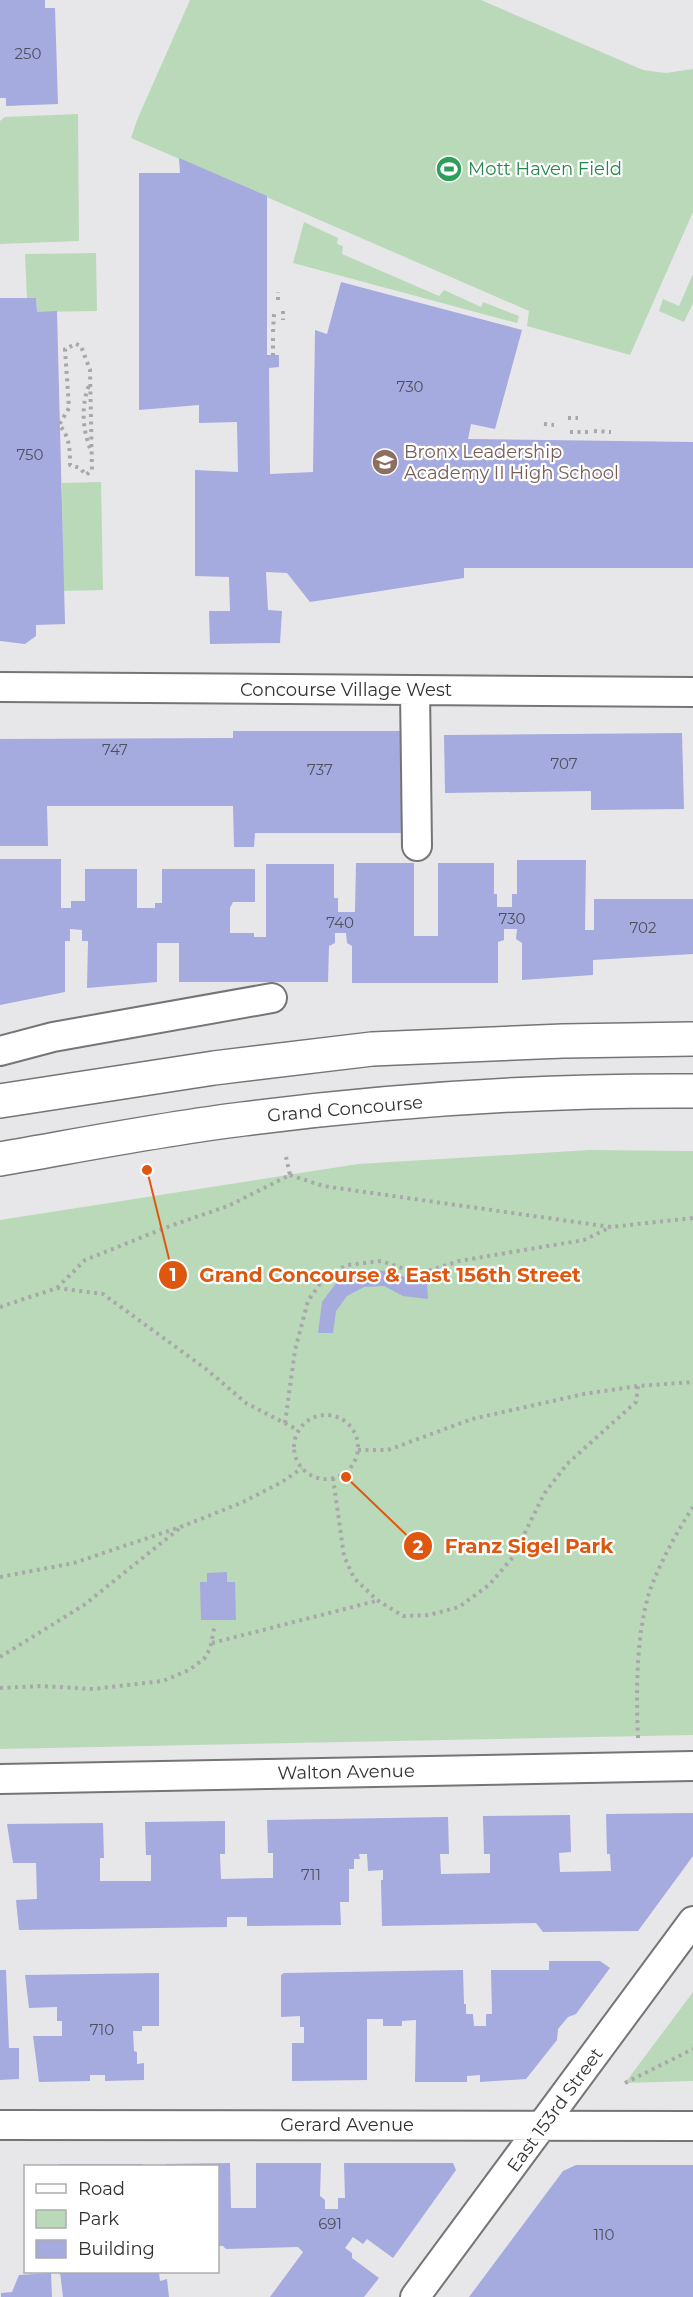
<svg xmlns="http://www.w3.org/2000/svg" width="693" height="2297" font-family="Montserrat,sans-serif">
  <rect width="100%" height="100%" fill="#e7e7ea"/>
  <path fill="#bad9b9" d="M190,0H481L643,70L666,73L693,69V212L630,355L527,326L529,311L131,138L137,120Z
    M78,114L79,241L0,244V121L5,117Z
    M304,222L338,238L337,244L343,246L342,254L439,296L444,290L481,307L483,302L519,316L517,323L293,263Z
    M96,253L97,311L37,312L36,298H27L25,254Z
    M693,274V303L684,322L659,311L663,299L679,306Z
    M101,482L103,590L63,591L62,483Z
    M589,1150L693,1151V1735L0,1749V1220L358,1164Z
    M693,1992V2081L625,2083Z"/>
  <path fill="#a5aadf" d="M0,0H45V8H55L58,104L6,106V98H0Z
    M179,158L267,196V355H279V367L269,368L270,474L313,472L315,330L327,334L341,282L522,330L495,429L471,424L468,439L693,442V568H464V578L310,602L287,573L266,572L268,610L282,611L280,643L210,644L209,611H230L229,577L195,576V470L238,472L237,422L199,423V405L139,410V173H180Z
    M0,298H36L37,312L57,311L65,624L36,625V636L25,644L0,641Z
    M233,731H407V833H255L254,847H234L233,806H47L48,846H0V739L233,738Z
    M682,733L684,809L591,810V791L445,793L444,735Z
    M0,859H61V908H71V901H85V869H137V908H155V903H162V869H255V902H233L230,908V933H254V937H266V864H334V898H338V912H355L356,863H414V936H438V863H494V894H497V907H512V894H517V860H586L585,930H594V899H693V954L593,960V975L522,980V943L516,939L517,929H504V940L498,942V983H352V946L347,943L346,933H335V943L329,946L328,982H179V943H157V982L87,988L88,941H82V930L70,929V941H65V992L0,1005Z
    M363,1270L390,1271L412,1280L427,1283L428,1299L403,1296L384,1286L364,1287L347,1296L336,1311L333,1333H318L322,1302L337,1282Z
    M227,1572V1582H235L236,1620H201L200,1582H207V1573Z
    M693,1813V1856L638,1931L543,1932L536,1923L382,1926L381,1880H383V1870L368,1871L367,1854H359L360,1859H354V1869H349V1902H340L341,1925L247,1926V1917H227V1927L19,1930L16,1900L37,1899L36,1863H13L7,1824L103,1823L104,1858H100V1881H151V1855H146L145,1822L225,1821V1854H220L221,1879L273,1878V1853H268L267,1820L448,1817L449,1854H440L441,1874L490,1873V1854H484L483,1816L570,1815L571,1852L559,1853L560,1872L611,1871L610,1854H607L606,1814Z
    M549,1961H600L610,1968L576,2014L568,2017L558,2029L557,2040L526,2079L480,2082V2075L467,2076V2082H415L416,2020L402,2021V2026H383V2019H367V2080L292,2081V2043H304V2027H300V2016L281,2017V1975L284,1973L463,1970L464,2004H466V2014H473L474,2026H486V2014H492L491,1970H549Z
    M0,1970H6L9,2048H19V2079L0,2080Z
    M159,1973V2026H142V2031H133L134,2051L137,2052V2064L144,2063V2080L105,2081V2075H90V2081L39,2082L33,2036H62V2021H57V2007L29,2008L25,1975Z
    M230,2163L231,2208H256V2163H321L320,2196L325,2200V2209H338V2198H345L344,2163H453L456,2170L393,2258L367,2239L363,2244L353,2237L345,2248L352,2253V2258L379,2278L364,2297H270L303,2252L298,2247L226,2249L223,2246H218V2166H165V2164Z
    M59,2164H142V2166H59Z
    M576,2165H693V2297H469L563,2171Z
    M60,2272H159L160,2281L167,2279L169,2297H63Z
    M51,2273L52,2297H1V2293L12,2292L19,2275Z"/>
  <g fill="none" stroke-linecap="round" stroke-linejoin="round">
    <defs>
      <path id="minor" d="M0,687L693,692
        M415,690L417,846
        M0,1051L53,1037L272,998
        M0,1779L693,1766
        M0,2125L693,2126
        M415,2297L693,1921"/>
      <path id="major" d="M0,1101L214,1068L372,1049L563,1041L693,1039
        M0,1159C81,1145 162,1129 243,1119C391,1100 543,1090 693,1091"/>
    </defs>
    <use href="#minor" stroke="#757577" stroke-width="32"/>
    <use href="#major" stroke="#757577" stroke-width="36"/>
    <path stroke="#a8a8aa" stroke-width="4" stroke-dasharray="3 4.5" stroke-linecap="butt" d="M278,300V292
      M283,311V320
      M273,332L274,314
      M76,344L81,346L90,370L92,470L86,475L80,468L70,465C70,451 70,436 59,425L69,408L65,349Z
      M273,356V338
      M568,418H578
      M544,424L554,425
      M594,431L611,432
      M570,432H588
      M90,448C82,428 81,403 90,383
      M290,1175L323,1186L611,1227L693,1218
      M57,1288L85,1260L170,1226L228,1206L290,1175L286,1157
      M0,1307L57,1288L103,1294L206,1369L246,1403L298,1430
      M294 1447a32 32 0 1 1 64 0a32 32 0 1 1-64 0Z
      M285,1423L295,1350L308,1301L324,1278L347,1265L381,1261L405,1269L428,1271L459,1261L584,1240L611,1227
      M358,1450H388L472,1419L584,1394L638,1386L693,1382
      M333,1478L344,1556L354,1578L377,1600L403,1616L429,1615L459,1607L489,1585L513,1557L544,1494L567,1464L636,1402L638,1386
      M0,1577L74,1563L183,1526L241,1503L282,1482L302,1468
      M212,1643L376,1601
      M0,1657L84,1605L180,1528
      M0,1688L41,1686L93,1689L163,1681L189,1670L204,1659L210,1649L215,1624
      M638,1738C636,1693 636,1633 650,1590C661,1561 676,1533 693,1507
      M625,2083L693,2049"/>
    <use href="#minor" stroke="#fff" stroke-width="28"/>
    <use href="#major" stroke="#fff" stroke-width="33"/>
  </g>
  <defs>
    <symbol id="stadium-disc" viewBox="-11 -11 22 22"><circle r="9.5" fill="#2e9e5b" stroke="#fff"/><path d="M0-5a6.5 5 0 1 0 0 10a6.5 5 0 1 0 0-10ZM-3.5-1.8h7v3.6h-7Z" fill="#fff"/></symbol>
    <symbol id="school-disc" viewBox="-11 -11 22 22"><circle r="9.5" fill="#8d6e63" stroke="#fff"/><path d="M0-5L7-2L0 1L-7-2ZM-4 1L0 2.5L4 1V4Q0 6-4 4Z" fill="#fff"/></symbol>
  </defs>
  <g fill-rule="evenodd">
    <use href="#stadium-disc" x="434" y="154" width="30" height="30"/>
    <use href="#school-disc" x="370" y="447" width="30" height="30"/>
  </g>
  <g text-anchor="middle" dominant-baseline="central" stroke-width="4.5" stroke-linejoin="round" paint-order="stroke">
    <g font-size="15" fill="#4e505e">
      <text x="28" y="53">250</text>
      <text x="410" y="386">730</text>
      <text x="30" y="454">750</text>
      <text x="115" y="749">747</text>
      <text x="564" y="763">707</text>
      <text x="320" y="769">737</text>
      <text x="512" y="918">730</text>
      <text x="340" y="922">740</text>
      <text x="643" y="927">702</text>
      <text x="311" y="1874">711</text>
      <text x="102" y="2029">710</text>
      <text x="330" y="2223">691</text>
      <text x="604" y="2234">110</text>
    </g>
    <g font-size="18" fill="#27864d" stroke="#fff" text-anchor="start">
      <text x="468" y="169">Mott Haven Field</text>
    </g>
    <g font-size="18" fill="#785e54" stroke="#fff" text-anchor="start">
      <text x="404" y="452">Bronx Leadership<tspan x="404" dy="21">Academy II High School</tspan></text>
    </g>
    <g font-size="18" fill="#313233" stroke="#fff">
      <text x="346" y="690">Concourse Village West</text>
      <text transform="translate(345 1109) rotate(-5)">Grand Concourse</text>
      <text transform="translate(346 1772) rotate(-1)">Walton Avenue</text>
      <text transform="translate(555 2110) rotate(-54)">East 153rd Street</text>
      <text x="347" y="2125">Gerard Avenue</text>
    </g>
  </g>
  <path fill="none" stroke="#df570e" stroke-width="2" d="M147 1170L173 1275M346 1477L418 1546"/>
  <g fill="#df570e" stroke="#fff" stroke-width="2">
    <circle cx="147" cy="1170" r="6"/>
    <circle cx="346" cy="1477" r="6"/>
    <circle cx="173" cy="1275" r="15"/>
    <circle cx="418" cy="1546" r="15"/>
  </g>
  <g font-size="18" text-anchor="middle" font-weight="bold" fill="#fff">
    <text x="173" y="1281">1</text>
    <text x="418" y="1553">2</text>
  </g>
  <g font-size="20" text-anchor="middle" font-weight="bold" fill="#df570e" stroke="#fff" stroke-width="4.5" stroke-linejoin="round" paint-order="stroke">
    <text x="390" y="1282">Grand Concourse &amp; East 156th Street</text>
    <text x="529" y="1553">Franz Sigel Park</text>
  </g>
  <rect x="24" y="2165" width="195" height="108" fill="#ffffff" stroke="#adadad" stroke-width="1.5"/>
  <rect x="36" y="2184" width="30" height="9" fill="#ffffff" stroke="#adadad" stroke-width="1.5"/>
  <text x="78" y="2195" font-size="18" fill="#313233">Road</text>
  <rect x="36" y="2210" width="30" height="18" fill="#bad9b9" stroke="#adadad" stroke-width="1.5"/>
  <text x="78" y="2225" font-size="18" fill="#313233">Park</text>
  <rect x="36" y="2240" width="30" height="18" fill="#a5aadf" stroke="#adadad" stroke-width="1.5"/>
  <text x="78" y="2255" font-size="18" fill="#313233">Building</text>
</svg>
